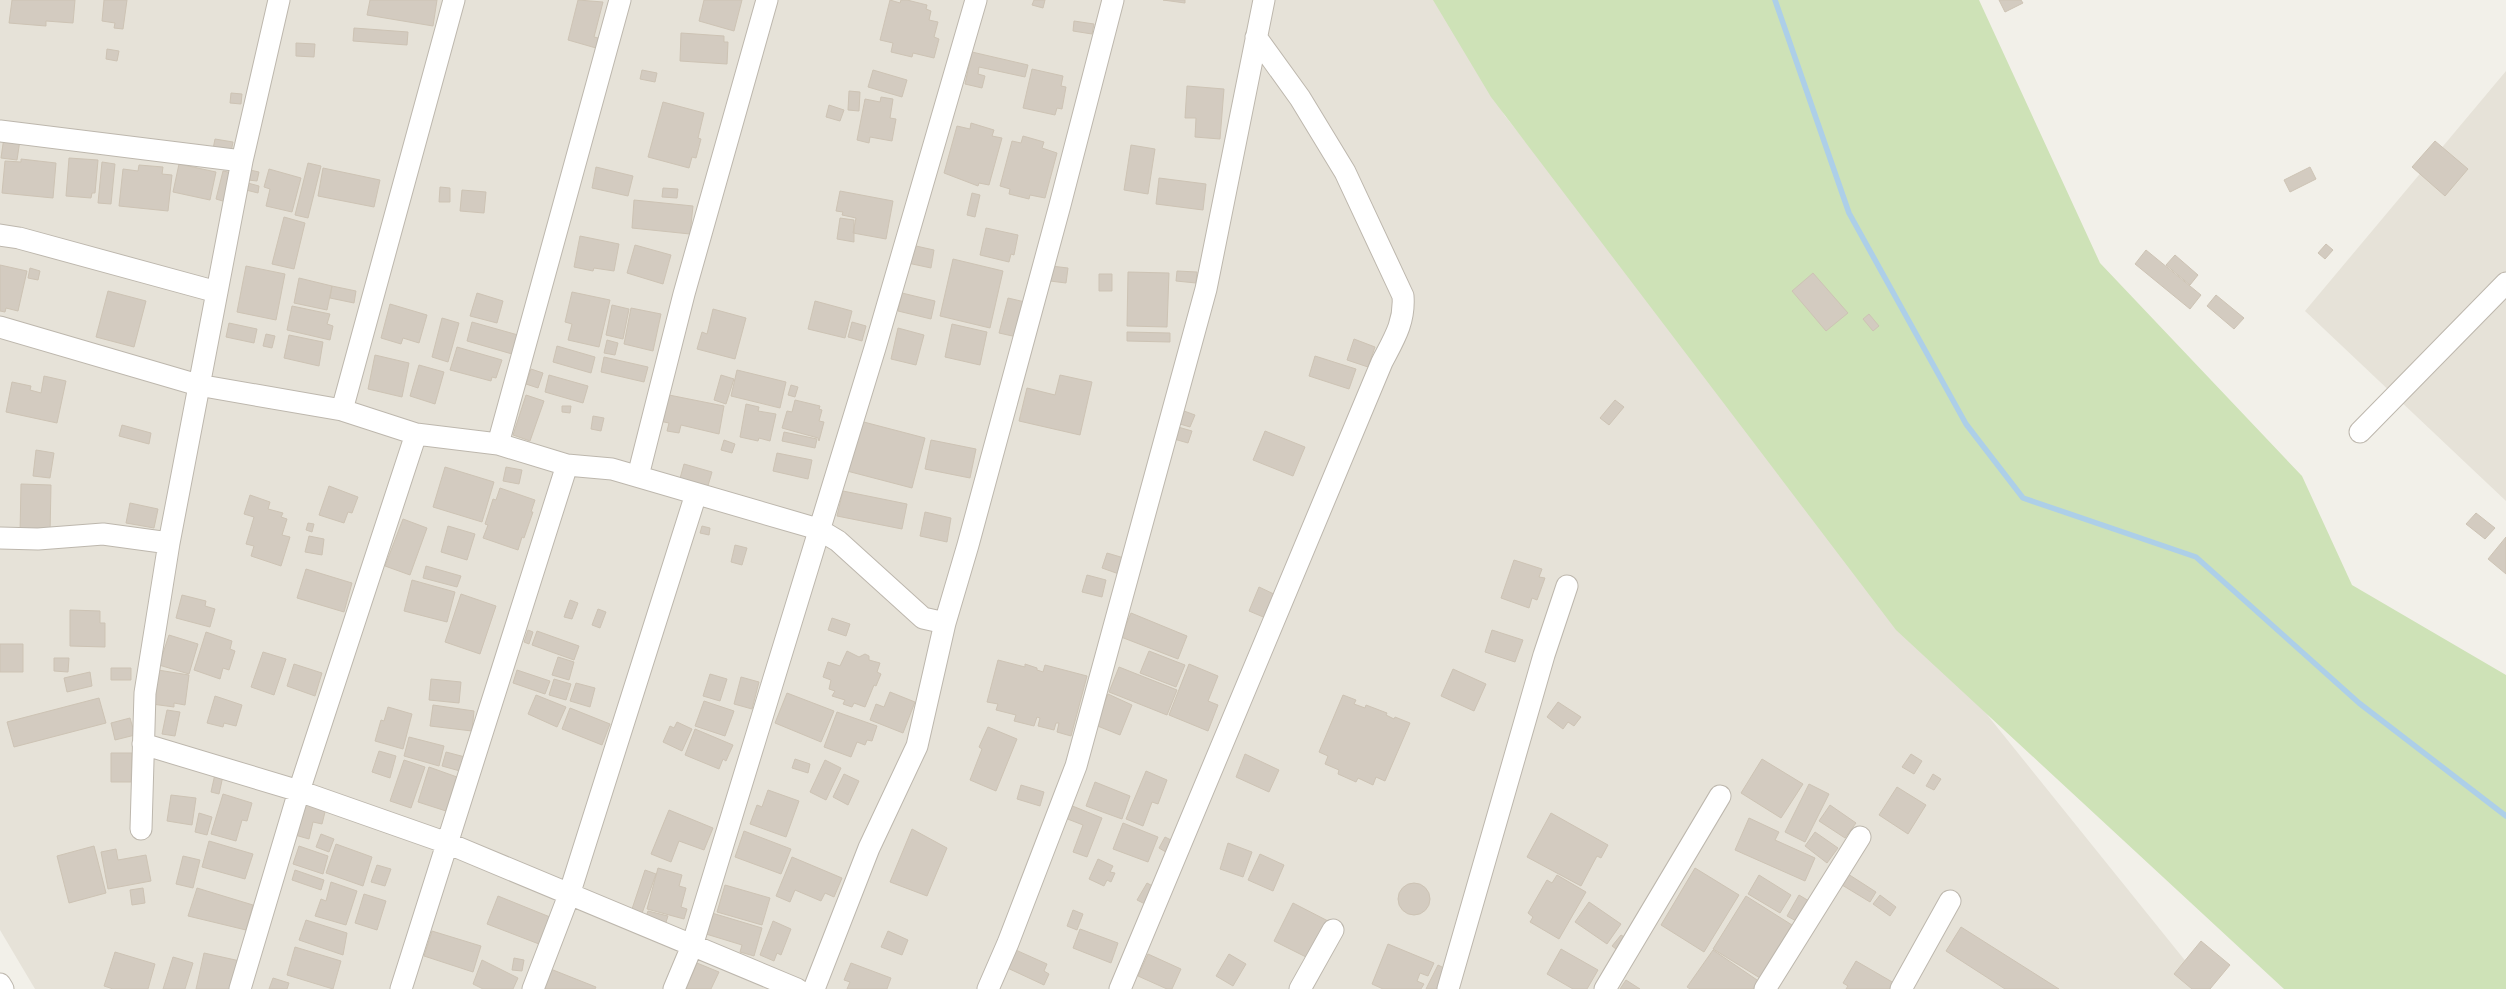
<svg xmlns="http://www.w3.org/2000/svg" width="2506" height="989" font-family="Roboto,sans-serif">
  <rect width="100%" height="100%" fill="#f2f0e9"/>
  <path fill="#e6e2d8" d="M0,0H1436L1505,116L2208,989H35L0,930Z
    M2506,71V501L2305,311Z"/>
  <path fill="#cee2b7" d="M1433,0H1979L2100,263L2302,476L2352,585L2506,675V989H2284L1896,630L1491,97Z"/>
  <g fill="none" stroke-linecap="round" stroke-linejoin="round">
    <path stroke="#adcfe8" stroke-width="5.5" d="M1775,0L1849,213L1966,424L2023,498L2196,557L2359,703L2506,816"/>
  </g>
  <path fill="#d3cbc0" stroke="#cdc3b4" d="M12,0H75L73,23L46,21V26L9,23Z
    M104,0H127L123,29L114,28L115,23L102,21Z
    M370,0H437L433,26L367,15Z
    M578,0L603,2L594,37L598,38L596,48L568,40Z
    M704,0H742L734,31L699,21Z
    M890,0L900,3L901,0H907L927,5L926,9L931,11L929,20L938,22L934,37L939,39L934,58L913,53L912,57L891,52L893,43L880,40Z
    M1034,0H1045L1043,8L1032,5Z
    M1163,0H1185V3Z
    M1999,0H2021L2023,3L2005,12Z
    M1074,21L1094,24L1092,34L1073,31Z
    M354,28L408,32L407,45L353,41Z
    M681,33L724,36V42H728L727,64L680,61Z
    M296,43L315,44L314,57L296,56Z
    M107,49L119,51L117,61L106,59Z
    M972,52L1028,65L1025,77L979,67L978,74L985,76L982,88L965,84Z
    M1032,69L1063,76L1061,86L1066,87L1062,109L1057,108L1055,115L1023,108Z
    M642,70L657,73L655,82L640,79Z
    M873,70L907,80L902,97L868,87Z
    M1187,86L1224,89L1220,139L1195,137L1196,118H1185Z
    M849,91L860,92L859,111L848,110Z
    M231,93L242,94L241,104L230,103Z
    M881,97L893,99L890,118L896,119L892,141L870,137L869,143L857,140L865,99L880,102Z
    M663,102L704,113L698,138L701,139L696,158L692,157L689,168L648,157Z
    M829,105L844,110L840,121L826,117Z
    M971,123L994,130L992,136L1002,138L989,185L979,183L978,186L944,173L957,126L970,129Z
    M1023,136L1044,142L1042,148L1057,153L1045,198L1030,195L1029,199L1009,194L1010,189L1000,186L1012,141L1021,143Z
    M4,137L20,140L17,160L1,158Z
    M215,139L233,142L231,152L213,149Z
    M2435,141L2468,169L2445,196L2412,167Z
    M1131,145L1155,149L1148,194L1124,190Z
    M69,158L98,160L95,193H92L91,198L66,196Z
    M21,159L56,163L53,198L2,193L5,161L21,162Z
    M102,162L115,164L111,204L98,203Z
    M308,163L321,166L308,218L295,215Z
    M179,164L216,172L210,200L173,192Z
    M139,165L163,167L162,174L172,175L168,211L119,206L123,169L138,171Z
    M596,167L633,176L628,196L592,188Z
    M2310,167L2316,179L2290,192L2284,180Z
    M323,168L380,180L374,207L318,196Z
    M269,169L301,178L292,212L266,206L270,189L264,187Z
    M250,170L259,172L257,181L248,180Z
    M223,171L233,173L226,202L216,199Z
    M1159,178L1206,184L1203,210L1156,204Z
    M248,183L259,186L258,193L246,190Z
    M440,187L450,188V202H439Z
    M663,188L678,189L677,198L662,197Z
    M462,190L486,192L484,213L460,211Z
    M840,191L893,201L886,239L853,233L856,218L842,215L843,212L836,211Z
    M972,193L980,195L975,217L967,215Z
    M634,200L693,206L690,234L632,228Z
    M284,217L305,223L294,269L272,264Z
    M840,218L854,220V242L837,239Z
    M986,228L1018,235L1014,255L1011,254L1009,262L980,255Z
    M580,236L619,244L614,271L594,268L593,271L574,267Z
    M907,244L934,250L931,268L903,262Z
    M2326,244L2333,250L2325,259L2318,253Z
    M635,245L671,255L663,284L627,273Z
    M2146,250L2201,295L2190,309L2135,264Z
    M2175,255L2198,275L2190,285L2166,265Z
    M953,259L1003,271L990,328L940,316Z
    M0,265L27,271L18,311L6,308L5,312L0,311Z
    M246,266L285,274L276,320L237,312Z
    M1051,266L1068,268L1066,283L1050,281Z
    M30,268L40,271L38,280L28,278Z
    M1177,271L1197,272L1196,283L1176,281Z
    M1128,272L1169,273L1167,327L1127,326Z
    M1813,273L1848,313L1826,331L1792,291Z
    M1099,274H1112V291H1099Z
    M299,278L332,286L327,310L294,303Z
    M332,286L356,291L354,303L330,298Z
    M108,291L146,301L134,347L96,337Z
    M572,292L610,300L599,347L568,340L572,324L565,322Z
    M477,293L503,301L497,323L470,316Z
    M902,293L935,301L931,319L898,311Z
    M2216,295L2244,318L2234,329L2207,306Z
    M1008,298L1025,302L1017,337L999,333Z
    M815,301L852,311L845,338L808,329Z
    M390,304L427,315L419,343L403,338L401,344L381,338Z
    M612,305L629,309L623,339L606,335Z
    M292,306L330,314L327,324L333,326L330,340L287,330Z
    M631,308L661,314L653,351L624,344Z
    M713,309L746,318L735,359L697,349L702,332L707,334Z
    M1869,314L1879,326L1873,331L1863,319Z
    M442,318L459,323L448,362L432,357Z
    M472,322L518,335L512,354L467,341Z
    M852,322L866,326L862,341L848,337Z
    M229,323L257,329L254,343L226,337Z
    M952,324L987,332L980,365L945,357Z
    M898,328L924,335L916,365L891,359Z
    M1127,332L1170,333V342L1127,341Z
    M266,334L275,336L272,348L263,346Z
    M289,335L323,342L319,366L284,358Z
    M1354,339L1375,347L1368,367L1347,360Z
    M607,340L618,343L615,355L604,353Z
    M557,346L595,357L591,373L553,362Z
    M457,347L502,360L496,378L492,377L491,381L450,370Z
    M375,355L409,363L402,397L368,389Z
    M1315,356L1356,369L1349,389L1309,376Z
    M604,357L648,367L644,382L601,372Z
    M419,365L444,372L435,404L410,396Z
    M531,369L543,373L538,388L526,384Z
    M737,370L786,382L780,408L731,396Z
    M549,375L588,386L583,403L545,392Z
    M721,375L734,379L726,404L714,400Z
    M1060,375L1092,382L1080,435L1019,421L1027,388L1055,395Z
    M44,376L66,381L57,423L6,412L12,382L31,386L30,390L41,393Z
    M791,385L798,387L795,397L788,395Z
    M664,394L724,406L719,434L681,425L679,433L667,431L669,423L659,421Z
    M526,395L544,401L530,441L513,435Z
    M795,400L820,406L819,409L822,410L819,421L824,422L819,441L818,438L782,428L787,411L792,412Z
    M1615,400L1624,407L1609,425L1600,418Z
    M746,404L759,407L758,411L776,414L770,441L759,438L758,441L740,437Z
    M562,406H571L570,413L562,412Z
    M1184,411L1195,415L1190,427L1180,424Z
    M593,416L604,418L601,431L591,429Z
    M860,421L925,438L912,488L847,471Z
    M122,425L151,433L149,444L119,436Z
    M1178,427L1192,431L1188,443L1174,439Z
    M1265,431L1305,447L1293,476L1253,460Z
    M784,432L817,439L815,448L782,441Z
    M724,440L735,444L732,453L721,450Z
    M931,440L976,449L970,478L925,469Z
    M36,450L54,453L50,478L33,476Z
    M777,453L812,460L808,479L773,471Z
    M684,464L712,472L707,489L679,482Z
    M445,467L494,482L482,522L433,507Z
    M506,467L522,470L519,484L503,481Z
    M21,484L51,485L50,535L20,534Z
    M329,486L358,497L352,513L348,512L344,523L319,515Z
    M500,488L535,500L531,512H533L524,538L522,537L518,550L483,538L488,525L485,524L493,499L496,500Z
    M843,491L907,504L902,529L837,516Z
    M250,495L270,502L268,509L283,513L281,517L287,519L282,535L290,537L281,566L251,556L254,546L246,544L254,517L244,514Z
    M130,503L158,509L154,528L126,523Z
    M925,512L951,518L947,542L920,536Z
    M2476,513L2495,528L2485,539L2466,524Z
    M403,519L427,528L410,575L385,566Z
    M308,523L314,524L312,532L306,530Z
    M448,526L475,534L467,560L441,552Z
    M702,526L710,528L709,535L700,533Z
    M309,536L324,539L322,555L305,552Z
    M2506,537V574L2488,559Z
    M735,545L747,548L742,565L731,562Z
    M1107,553L1124,558L1119,574L1102,568Z
    M1514,560L1542,569L1539,577L1545,578L1537,600L1532,598L1529,608L1501,598Z
    M426,566L461,576L457,587L423,578Z
    M306,569L352,583L344,612L297,598Z
    M1087,575L1106,580L1102,597L1082,592Z
    M412,580L455,592L447,622L404,611Z
    M1259,587L1278,596L1268,619L1249,611Z
    M461,594L496,606L480,654L445,642Z
    M182,595L206,601L205,606L215,609L210,627L176,618Z
    M570,600L578,603L572,619L564,617Z
    M598,609L606,612L600,628L592,625Z
    M70,610L100,611V623H105V647L70,646Z
    M1131,613L1187,636L1178,659L1121,637Z
    M832,618L850,624L846,636L828,630Z
    M528,630L533,632L529,644L524,642Z
    M1492,630L1523,640L1515,662L1485,652Z
    M537,631L579,646L574,660L532,645Z
    M206,632L232,641L230,649L235,651L229,670L223,668L220,679L194,670Z
    M169,635L198,644L189,674L159,665Z
    M0,644H23V672H0Z
    M847,651L859,657L865,654L869,656V660L880,663L877,672L881,674L876,686L874,685L865,707L854,703L852,707L843,704L845,700L832,696L835,691L829,689L831,680L823,677L828,662L840,666Z
    M1149,651L1185,665L1176,687L1140,673Z
    M263,652L286,659L274,695L251,687Z
    M558,657L574,662L569,680L552,675Z
    M54,658H69L68,672L54,671Z
    M998,660L1025,667V664L1037,668V670L1043,672L1045,665L1087,676L1071,736L1057,732L1059,723H1056L1054,730L1038,726L1040,718L1037,717L1034,726L1014,721L1016,715L996,710L998,704L987,702Z
    M294,664L322,673L315,696L287,686Z
    M1189,664L1218,676L1208,701L1218,705L1208,731L1169,715Z
    M1119,667L1177,690L1167,715L1109,692Z
    M111,668H131V680H111Z
    M1453,669L1486,684L1474,711L1441,696Z
    M158,670L189,675L185,705L174,703V707L152,704Z
    M517,670L550,681L545,694L513,683Z
    M90,672L92,686L67,692L64,678Z
    M710,674L727,679L720,701L703,696Z
    M741,677L759,682L752,709L734,704Z
    M431,679L461,682L459,703L429,700Z
    M554,679L571,684L566,700L549,695Z
    M576,683L595,688L590,707L570,701Z
    M890,692L915,702L903,733L870,720L876,704L884,707Z
    M787,693L834,711L821,742L775,723Z
    M1108,694L1132,705L1120,735L1095,725Z
    M536,695L566,707L557,727L528,714Z
    M1343,695L1356,700L1354,704L1365,708L1366,705L1387,713L1386,715L1394,719L1395,717L1410,723L1385,781L1376,777L1373,785L1358,778L1356,782L1338,774L1339,770L1325,764L1328,756L1319,752Z
    M215,696L242,705L236,726L224,723L223,727L207,723Z
    M99,698L106,723L14,747L7,722Z
    M704,701L734,711L725,736L695,726Z
    M1558,702L1581,717L1574,726L1568,722L1563,729L1547,717Z
    M433,705L474,711L472,731L430,726Z
    M388,707L412,714L403,749L375,741L381,720L384,721Z
    M570,708L610,724L602,745L562,729Z
    M167,710L180,712L175,736L162,734Z
    M837,712L877,726L872,741L867,740L865,745L857,742L851,757L824,747Z
    M130,718L135,735L115,740L111,723Z
    M677,722L692,729L682,751L663,742L670,726L674,728Z
    M988,727L1017,739L996,791L970,780L982,749L979,747Z
    M695,729L733,745L726,761L723,759L719,769L685,755Z
    M409,737L444,746L439,766L404,756Z
    M379,751L396,756L390,778L372,772Z
    M446,752L465,757L460,771L442,766Z
    M111,753H132L131,782H111Z
    M1245,754L1279,770L1269,792L1236,777Z
    M1911,754L1922,761L1914,774L1902,767Z
    M795,759L810,764L808,773L792,768Z
    M1762,759L1803,784L1781,818L1741,793Z
    M404,760L425,767L411,808L390,801Z
    M825,760L841,768L826,800L810,792Z
    M429,767L457,777L446,811L418,802Z
    M1146,771L1167,780L1158,804L1152,802L1143,826L1126,819Z
    M215,774L223,776L219,794L211,792Z
    M844,774L859,781L848,805L833,797Z
    M1933,774L1941,779L1934,790L1926,786Z
    M1095,782L1130,796L1122,819L1086,806Z
    M1809,784L1829,794L1805,842L1785,832Z
    M1021,785L1044,792L1040,806L1017,799Z
    M1897,787L1926,805L1908,834L1879,815Z
    M768,790L799,801L786,837L750,824L757,805L762,807Z
    M223,794L252,803L247,821L242,820L236,841L211,834Z
    M171,795L196,798L192,825L167,821Z
    M304,802L326,808L322,824L313,822L309,839L295,835Z
    M1070,805L1102,818L1087,857L1073,852L1083,825L1065,818Z
    M1830,805L1856,823L1845,838L1819,821Z
    M669,810L713,828L704,850L679,841L671,862L651,854Z
    M199,813L212,817L207,835L195,832Z
    M1551,813L1608,845L1601,858L1597,856L1581,886L1527,857Z
    M1749,818L1779,832L1775,840L1815,858L1805,881L1735,850Z
    M1123,823L1158,837L1148,862L1113,849Z
    M912,829L947,848L927,896L890,882Z
    M744,831L791,849L781,874L735,857Z
    M1815,832L1838,848L1827,863L1805,846Z
    M321,834L334,839L329,852L316,847Z
    M1165,837L1177,843L1171,855L1159,848Z
    M209,841L253,854L245,879L202,867Z
    M1228,843L1252,852L1243,877L1220,869Z
    M336,844L372,857L363,886L326,873Z
    M94,846L106,893L69,903L57,856Z
    M299,846L328,856L323,874L293,864Z
    M116,849L118,860L146,855L151,881L108,889L101,852Z
    M1260,854L1284,865L1273,891L1248,880Z
    M183,856L200,860L193,888L176,884Z
    M792,857L842,878L834,897L825,893L821,901L795,890L790,902L776,896Z
    M1098,859L1113,866L1110,872L1115,873L1111,882L1107,880L1104,886L1089,879Z
    M377,865L391,869L385,886L371,882Z
    M658,868L682,875L679,886L686,888L681,907L687,909L684,919L647,909Z
    M1695,868L1739,895L1704,952L1661,925Z
    M295,870L324,880L321,890L292,880Z
    M645,870L656,874L640,919L630,915Z
    M1848,874L1876,892L1870,902L1842,885Z
    M1557,875L1586,892L1559,939L1530,922L1533,917L1528,913L1547,880L1552,883Z
    M1759,875L1791,895L1780,913L1748,894Z
    M331,882L357,891L346,925L315,916L321,899L326,901Z
    M1147,883L1158,889L1149,906L1137,900Z
    M1398 899a16 16 0 1 1 32 0a16 16 0 1 1-32 0Z
    M725,885L770,898L762,925L717,912Z
    M143,888L145,903L132,905L130,890Z
    M197,888L253,905L246,930L188,916Z
    M364,894L386,901L377,930L355,923Z
    M1799,895L1809,901L1798,922L1787,916Z
    M1880,895L1896,907L1890,916L1873,904Z
    M498,896L550,917L539,944L487,924Z
    M1746,896L1792,925L1760,978L1713,949Z
    M1589,902L1621,924L1607,944L1575,922Z
    M1293,903L1328,921L1310,959L1274,941Z
    M1073,910L1083,914L1077,930L1067,926Z
    M648,911L668,916L664,928L644,922Z
    M712,913L762,928L754,956L740,952L742,945L706,934Z
    M306,920L347,933L343,955L299,940Z
    M773,921L791,929L781,955L777,953L774,961L760,955Z
    M1961,927L2059,989H2005L1946,951Z
    M1080,929L1118,943L1111,963L1073,948Z
    M432,931L481,946L473,972L424,956Z
    M888,931L908,940L902,955L881,947Z
    M1621,935L1629,940L1620,952L1612,946Z
    M2201,941L2230,965L2210,989H2192L2174,974Z
    M1388,944L1434,963L1428,976L1420,973L1417,981L1424,984L1421,989H1383L1372,984Z
    M295,947L341,961L333,989L287,975Z
    M1009,947L1047,964L1044,971L1049,974L1044,985L1001,965Z
    M1561,949L1598,970L1587,989H1573L1547,974Z
    M1713,950L1760,982L1756,989H1690L1687,987Z
    M115,952L155,964L148,989H113L104,986Z
    M204,953L240,961L232,989H196Z
    M1148,954L1181,969L1172,989H1167L1138,976Z
    M1229,954L1246,964L1233,986L1216,976Z
    M173,957L193,963L185,989H163Z
    M514,958L524,960L522,971L512,970Z
    M482,960L518,978L513,989H483L473,984Z
    M1856,961L1894,983L1891,989H1846L1848,986L1843,983Z
    M697,963L719,972L711,989H686Z
    M851,963L891,978L887,989H847L850,982L844,980Z
    M1438,965L1446,969L1437,989H1426Z
    M548,968L596,987L595,989H547L541,987Z
    M273,978L289,983L287,989H269Z
    M1626,980L1640,989H1620Z"/>
  <g fill="none" stroke-linecap="round" stroke-linejoin="round">
    <defs>
      <path id="minor" d="M0,131L242,161
        M0,235L19,238L217,292
        M0,327L198,385L342,410L416,434L498,444L567,465L612,469L818,529L838,541L923,618L945,623
        M342,410L454,0
        M2360,432L2506,283
        M498,444L620,0
        M638,476L684,294L767,0
        M0,538L38,539L103,534L169,543
        M143,744L299,791L447,843L797,989
        M141,829L145,693L169,543L242,161L279,0
        M0,984L3,989
        M240,989L299,791L416,434
        M401,989L567,465
        M533,989L569,895L696,494
        M674,989L692,946L875,348L976,0
        M814,989L869,848L917,746L945,623L968,545L1060,205L1113,0
        M988,989L1008,943L1076,766L1206,289L1264,0
        M1120,989L1382,362C1394,339 1405,322 1403,296L1345,172L1300,98L1256,37
        M1300,989L1333,930
        M1448,989L1544,655L1567,586
        M1605,989L1720,796
        M1765,989L1860,837
        M1901,989L1950,901"/>
    </defs>
    <use href="#minor" stroke="#bdb7ad" stroke-width="23"/>
    <use href="#minor" stroke="#fff" stroke-width="21"/>
  </g>
</svg>
